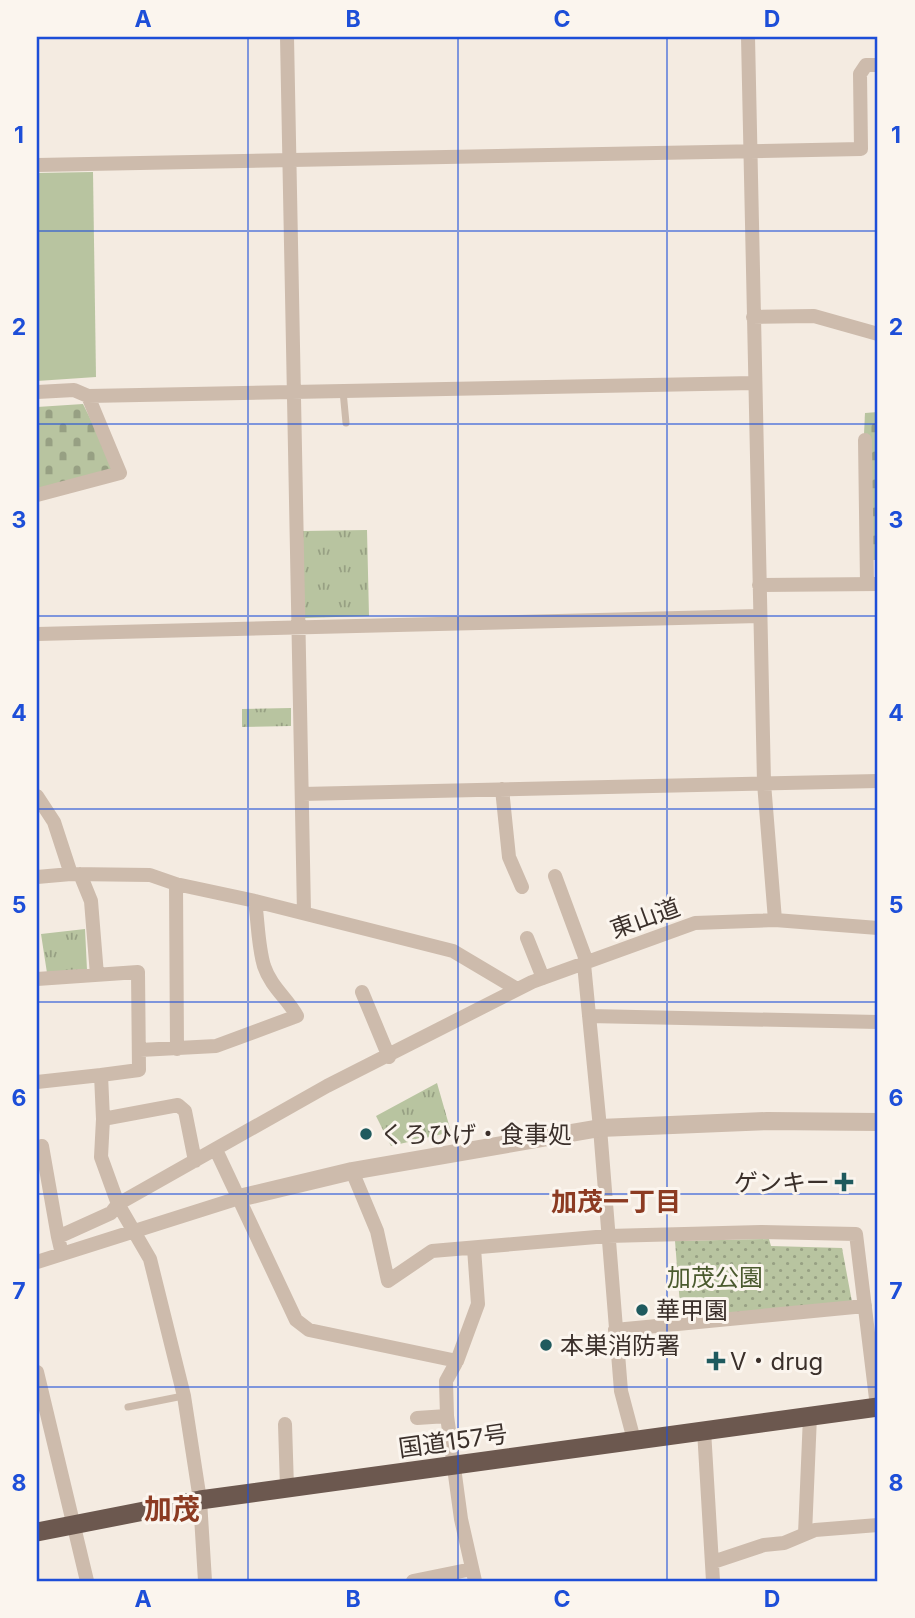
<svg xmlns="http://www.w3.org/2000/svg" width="915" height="1618" font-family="Inter,'Noto Sans JP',sans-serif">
  <defs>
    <pattern id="grass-tufts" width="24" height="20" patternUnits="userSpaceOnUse" patternTransform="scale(1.75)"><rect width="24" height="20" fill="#b8c4a0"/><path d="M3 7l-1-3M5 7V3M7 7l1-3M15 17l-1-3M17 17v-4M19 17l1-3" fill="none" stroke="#97a083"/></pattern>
    <pattern id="cemetery-stones" width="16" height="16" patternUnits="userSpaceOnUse" patternTransform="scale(1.75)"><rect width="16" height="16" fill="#b8c4a0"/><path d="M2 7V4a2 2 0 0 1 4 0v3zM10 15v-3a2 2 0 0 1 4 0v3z" fill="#97a083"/></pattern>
    <pattern id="park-dots" width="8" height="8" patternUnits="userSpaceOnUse" patternTransform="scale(1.75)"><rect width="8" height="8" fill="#b8c4a0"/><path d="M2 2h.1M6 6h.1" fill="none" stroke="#97a083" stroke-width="1.8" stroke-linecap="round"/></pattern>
  </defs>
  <rect width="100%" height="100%" fill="#f4ebe1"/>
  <path fill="url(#grass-tufts)" d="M367,530L369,616L303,618V531Z
    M291,708V726L242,727V709Z
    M85,929L87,970L47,973L41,934Z
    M437,1083L451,1132L391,1146L376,1116Z"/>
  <path fill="url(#cemetery-stones)" d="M83,404L112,462V470L37,491V407Z
    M878,412V560H871L864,434L865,413Z"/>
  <path fill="url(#park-dots)" d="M769,1239L771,1246L842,1248L852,1302L681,1318L675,1241Z"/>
  <path fill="#b8c4a0" d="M93,172L96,377L37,381V173Z"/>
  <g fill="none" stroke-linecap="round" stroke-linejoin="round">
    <path stroke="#cdbbac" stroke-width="7" d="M343,391L346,423
      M128,1407L183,1396"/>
    <path stroke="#cdbbac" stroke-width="14" d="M287,37L304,913
      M748,37L764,783L775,920
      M37,165L861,149L860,74L866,65H878
      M753,317L814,316L878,334
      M37,392L74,390L88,396L754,383
      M865,440L867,583
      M37,495L120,473L88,396
      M759,585L878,584
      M37,634L759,616
      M502,789L509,857L522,887
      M302,794L878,781
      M37,796L54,822L71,874
      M80,874L91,901L97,975
      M555,876L585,957L584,964L600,1128L621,1391L634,1440
      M37,877L71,874L150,875L176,884L255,901L453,951L517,989
      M176,884L177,1049
      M527,938L543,978
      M37,979L138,972L139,1070L101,1075L103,1119L101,1157L118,1204L150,1259L184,1396L200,1500L205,1581
      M362,992L389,1057
      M589,1016L878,1022
      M140,1050L216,1046L297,1016C288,999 271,987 264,966C258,946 258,922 255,901
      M37,1082L101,1075
      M103,1119L178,1105L185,1111L195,1161
      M42,1146L58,1237
      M216,1150L296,1320L309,1330L457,1361
      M352,1171L377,1231L388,1281L432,1251L608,1236L761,1232L856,1234L877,1407
      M474,1248L478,1304L457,1361L446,1381L447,1416L461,1519L475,1581
      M62,1254L58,1237L111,1213L118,1204L327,1086L532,982L695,923L775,920L878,928
      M37,1262L239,1198
      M615,1330L865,1306
      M37,1372L87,1581
      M417,1418L447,1416
      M285,1424L287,1488
      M704,1430L713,1581
      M805,1534L810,1416
      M713,1562L764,1545L784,1543L815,1530L878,1525
      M413,1581L472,1569"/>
    <path stroke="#cdbbac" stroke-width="18" d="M239,1198L352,1171L600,1128L767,1121L878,1122"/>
    <path stroke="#6c584f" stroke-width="19" d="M37,1532L200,1500L878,1407"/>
  </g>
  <path fill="none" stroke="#1d4ed8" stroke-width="2" stroke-opacity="0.55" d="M248,37V1581M458,37V1581M667,37V1581M37,231H878M37,424H878M37,616H878M37,809H878M37,1002H878M37,1194H878M37,1387H878"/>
  <g fill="#1f5a5e" stroke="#fbf5ee" stroke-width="2.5">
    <circle cx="366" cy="1134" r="7"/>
    <path d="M840.5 1171.5h7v7h7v7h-7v7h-7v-7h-7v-7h7z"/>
    <circle cx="642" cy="1310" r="7"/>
    <circle cx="546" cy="1345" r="7"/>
    <path d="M712.5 1350.5h7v7h7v7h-7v7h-7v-7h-7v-7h7z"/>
  </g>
  <g text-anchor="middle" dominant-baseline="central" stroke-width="6" stroke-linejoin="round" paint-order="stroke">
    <g font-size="24" fill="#3b302b" stroke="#fbf5ee">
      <text transform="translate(645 918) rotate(-20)">東山道</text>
      <text transform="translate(453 1441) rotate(-8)">国道157号</text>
    </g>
    <g font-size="24" fill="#3b302b" stroke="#fbf5ee" text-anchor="start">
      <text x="380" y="1134">くろひげ・食事処</text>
      <text x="830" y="1182" text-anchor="end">ゲンキー</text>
      <text x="656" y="1310">華甲園</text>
      <text x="560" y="1345">本巣消防署</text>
      <text x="730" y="1361">V・drug</text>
    </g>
    <g font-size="24" fill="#4a5a2e" stroke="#fbf5ee">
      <text x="715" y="1277">加茂公園</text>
    </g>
    <g font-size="26" font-weight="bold" fill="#8c3b22" stroke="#fbf5ee">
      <text x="616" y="1201">加茂一丁目</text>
    </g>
    <g font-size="28" font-weight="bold" fill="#8c3b22" stroke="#fbf5ee">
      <text x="172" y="1509">加茂</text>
    </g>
  </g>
  <rect width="915" height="1618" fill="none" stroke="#fbf5ee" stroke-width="77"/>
  <rect x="38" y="38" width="838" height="1542" fill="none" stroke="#1d4ed8" stroke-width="2.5"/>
  <g font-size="23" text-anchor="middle" font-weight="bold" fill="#1d4ed8">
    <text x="143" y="27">A</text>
    <text x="353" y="27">B</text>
    <text x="562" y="27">C</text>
    <text x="772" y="27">D</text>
    <text x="19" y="143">1</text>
    <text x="896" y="143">1</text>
    <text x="19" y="335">2</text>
    <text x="896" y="335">2</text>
    <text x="19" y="528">3</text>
    <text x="896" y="528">3</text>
    <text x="19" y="721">4</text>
    <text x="896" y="721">4</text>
    <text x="19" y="913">5</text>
    <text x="896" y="913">5</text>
    <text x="19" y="1106">6</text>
    <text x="896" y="1106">6</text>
    <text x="19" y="1299">7</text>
    <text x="896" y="1299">7</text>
    <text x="19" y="1491">8</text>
    <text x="896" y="1491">8</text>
    <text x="143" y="1607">A</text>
    <text x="353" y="1607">B</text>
    <text x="562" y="1607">C</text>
    <text x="772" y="1607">D</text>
  </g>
</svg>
